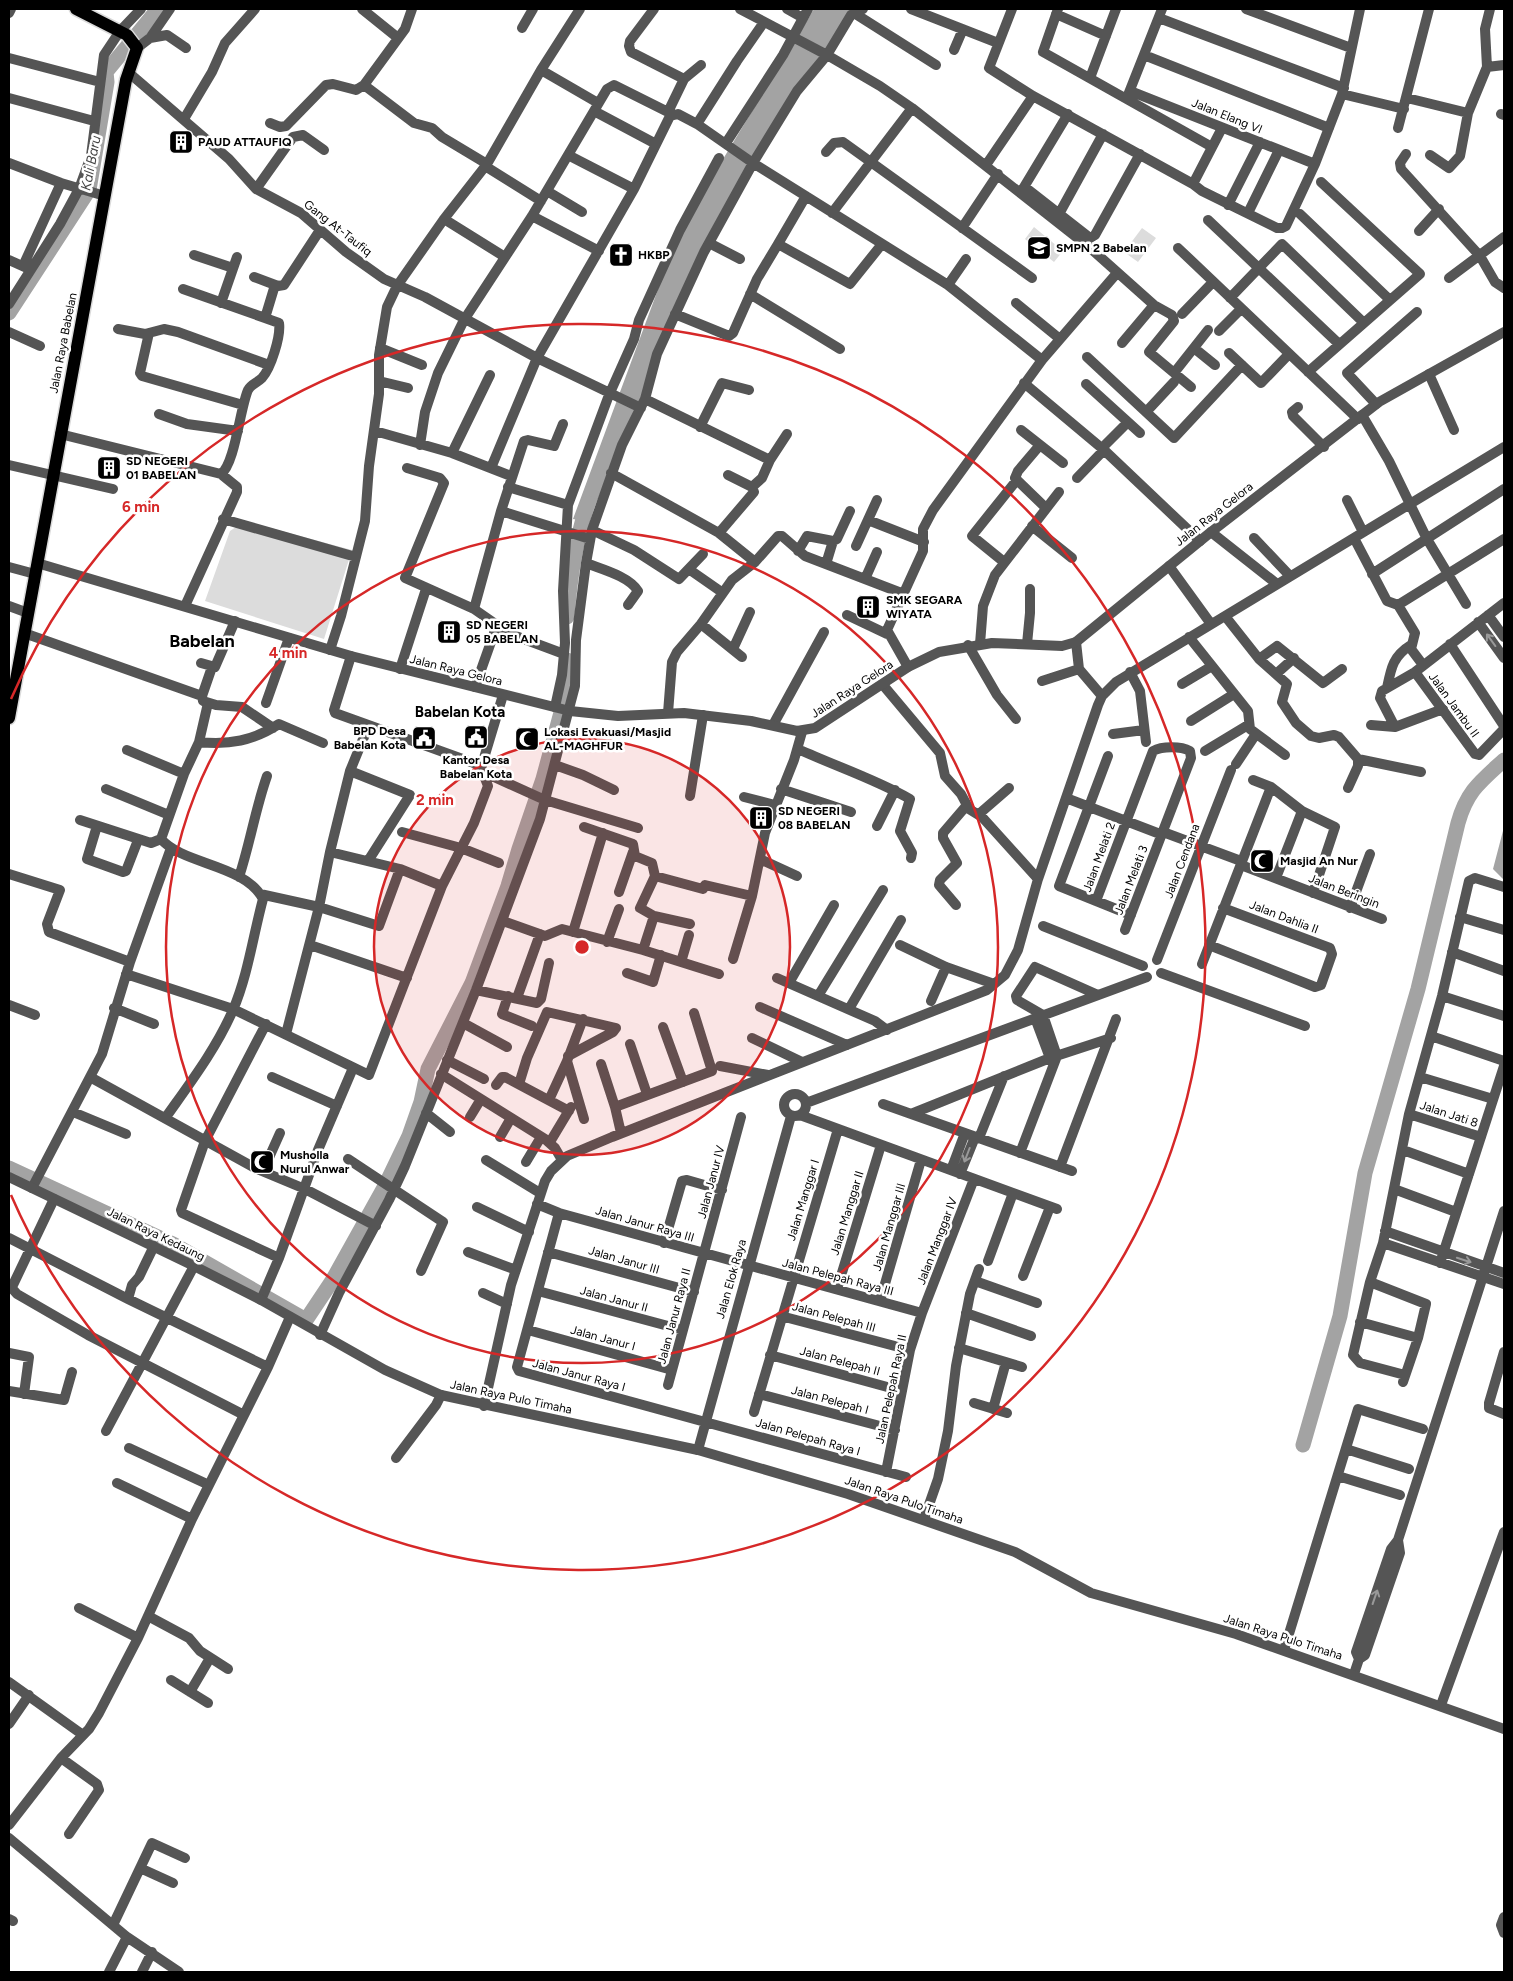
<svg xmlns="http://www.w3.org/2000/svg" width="1513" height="1981" font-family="Figtree,sans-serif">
  <rect width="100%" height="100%" fill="#fff"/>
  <path fill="#dcdcdc" d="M1034,227L1063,251L1054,262L1025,239Z
    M1142,228L1156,238L1138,262L1124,252Z
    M245,521L352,550L324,639L205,601L230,531Z"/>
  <path fill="#a3a3a3" d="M814,9H851L704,252L588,522L573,519L680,230Z
    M1504,827V880L1493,869Z"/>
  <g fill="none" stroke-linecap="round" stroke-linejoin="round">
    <path stroke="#a3a3a3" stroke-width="15" d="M9,313L89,190L107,82L106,72L158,9
      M567,617C570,577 575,541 588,503
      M9,1168L173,1244L306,1320L332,1281L385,1186L409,1136L421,1102L428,1069L472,983L508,886L519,849L543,779L563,705L567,660
      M1303,1445L1340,1316L1365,1173L1418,989L1458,823C1467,791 1480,782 1504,760"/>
    <defs>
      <path id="primary" d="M9,718L126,80L137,48L127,35L76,9"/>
    </defs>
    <use href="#primary" stroke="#dbdbdb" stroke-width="15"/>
    <path stroke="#555" stroke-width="10" d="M362,9L398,38
      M412,9L405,29L364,85L414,123L432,128L442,137L487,164
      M654,9L630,41L629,46L631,52L684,79L701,65
      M740,9L827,55L880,86L912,108L1089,247L1154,305L1172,315L1174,321L1149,352L1191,387
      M787,9L803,18
      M911,9L998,43
      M1012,9L989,68L1033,96L1193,184L1222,128
      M1058,9L1043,52L1212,147
      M1246,9L1351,48
      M9,13L11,9
      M854,13L936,65
      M1056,14L1106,36
      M1159,18L1344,88
      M522,28L533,9
      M150,38L167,35L186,48
      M137,48L150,38L170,9
      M954,50L963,29
      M1144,55L1329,128
      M9,58L100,82
      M1487,67L1504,65
      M541,70L598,103
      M128,72L229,159L256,189L301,213L346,252L384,279L425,297L537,358L641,408
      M1090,78L1116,9
      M1130,91L1315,164
      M1342,94L1404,109
      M1128,95L1162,9
      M9,98L94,121
      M1407,98L1468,113
      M594,111L656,144
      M668,112L684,79
      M1501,114L1504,115
      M184,119L212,72L225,43L255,9
      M270,123L280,127L286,126L326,85L333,84L356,90L364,85
      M697,124L753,163L948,285L1042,360
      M1398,128L1429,9
      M726,143L783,55L808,9
      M826,152L834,143L843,142L1032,278
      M1406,154L1400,163L1401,169L1480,256L1495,282L1504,288
      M568,155L634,189
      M1430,155L1449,168L1460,156L1468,113L1487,67L1485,29L1490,9
      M9,163L61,183L105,196
      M986,165L1033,96
      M485,166L541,201
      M1193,184L1202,191L1277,228H1282L1286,226L1315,164L1342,94L1360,9
      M1026,188L1090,238L1095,235L1140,154
      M256,189L293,137L303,135L324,150
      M547,191L582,212
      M1021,192L1068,114
      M1228,205L1260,142
      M832,213L912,108
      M1248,213L1279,150
      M1059,214L1103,134
      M1300,214L1390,300
      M532,216L599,251
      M444,219L505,257
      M1208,220L1339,344
      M962,228L998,174
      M1419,231L1439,209
      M709,243L740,259
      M778,244L806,196
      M1178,248L1358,419
      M194,255L233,268
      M9,260L29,269
      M23,266L61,183
      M254,277L278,286L284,285L320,230
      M1449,278L1504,237
      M948,285L966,259
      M183,289L265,318
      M750,294L840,349
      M1230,298L1282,244L1364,323
      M221,303L237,257
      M1016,303L1060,339
      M9,304L60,224L79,189L91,156L104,55L120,31L141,9
      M675,314L729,336L733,333L757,279L778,244L850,284L882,244
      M1182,314L1213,282
      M118,329L145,334L164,329L178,332L269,365
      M1219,331L1241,309
      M9,332L40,346
      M149,333L140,373L142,376L243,405
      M1122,343L1154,305
      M380,348L422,365
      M1194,348L1215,365
      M1229,353L1261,383L1289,354
      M1087,357L1174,438L1242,365
      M1308,372L1420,274L1321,182
      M1174,373L1208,330
      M1429,374L1454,430
      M379,381L408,388
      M1024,383L1104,450L1200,541
      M1086,384L1140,433
      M645,399L770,460L787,434
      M1376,404L1347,373L1417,312
      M1298,407L1292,412L1293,416L1324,447
      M1146,412L1174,382
      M159,414L187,424L238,431
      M1362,415L1389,461L1427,539L1466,604
      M700,427L722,383L749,390
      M1021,430L1063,463
      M375,431L452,453L511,476
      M60,434L221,474C235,464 240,408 248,390C251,384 257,383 262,378C271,368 281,336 279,323L265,318L275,285
      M420,445L425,412L438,373L464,320L532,216L607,89L614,85L672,114
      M1040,445L1018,471L1015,478L1046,508
      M1102,448L1128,422
      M452,453L490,375
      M9,465L113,489
      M407,468L440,478L444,483L405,578L474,609
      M491,468L537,358L634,189L670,116L678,114L697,124L737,61L764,22
      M611,473L719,533L755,562
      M1077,478L1104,450
      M508,487L568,505
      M752,487L762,478L770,460
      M1347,500L1363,532
      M501,511L590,539
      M223,519L356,557
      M868,520L924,542
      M1032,526L1072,558
      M592,530L634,550L679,579L703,554
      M1211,532L1277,584
      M719,533L754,492L752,487L728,475
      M1254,538L1290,576
      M1354,538L1387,601L1398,605L1504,539
      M856,546L877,500
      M798,551L807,536L833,541
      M1004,562L972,536L1016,481
      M586,563C601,569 629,576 638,591L628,605
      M826,564L833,541L837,539L850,511
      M1169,566L1211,624
      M9,567L35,574
      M690,570L723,593
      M1372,574L1504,489
      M865,579L877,552
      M1398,605L1415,633L1411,649L1423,665
      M9,606L28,613
      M185,606L237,492V487L221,474
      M847,615L887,634
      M1488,615L1504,637
      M1225,616L1259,659L1287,684L1282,702L1296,723L1311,736L1319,738L1334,735L1339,737L1358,759L1421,772
      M1478,622L1504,658
      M701,624L742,657
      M497,629L564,654
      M24,633L202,696
      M1189,637L1248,711L1250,729L1285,755
      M1076,642L1079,669L1102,696
      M980,644L983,606L995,575L1059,492
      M1027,644L1030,613V589
      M1450,644L1504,726
      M968,645L997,695L1016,719
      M733,649L750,612
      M330,650L341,616L365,521L369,466L379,394V355L387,307L397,286L444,219L487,164L541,70L580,9
      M351,656L334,710L335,713L482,766
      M1259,659L1277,646L1323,683L1342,669
      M201,663L215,667L235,621
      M212,667L202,696L203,701L216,705L242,707L273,728
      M908,667L887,630L923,551V529L933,510L1042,360L1117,273
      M400,669L426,589
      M1130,672L1140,691L1146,742
      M1415,672L1475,754L1479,755L1504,729
      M1276,674L1294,658
      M1042,681L1079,669
      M1182,684L1212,666
      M883,685L940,753L945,776L961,794L969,809L982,817L1038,879
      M475,687L497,625L474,609L501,511L524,441L528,440L554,446L563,424
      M1387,688C1391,668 1393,656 1411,645
      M266,703L289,638
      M555,707L562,675L565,643L563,591L568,505L609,395L634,339L639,320L680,230L719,158
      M668,713L672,662L677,652L701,624L732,580L755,562L778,536H782L805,556L904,594
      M1191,721L1234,694
      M773,725L824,632
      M1371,725L1395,727L1443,709
      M1395,727L1380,698L1382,691L1415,672L1504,603
      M1113,734L1144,730
      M199,742L208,703
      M798,749C835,766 875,779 910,799L900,831L912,853L911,858
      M127,750L184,774
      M1205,751L1248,725
      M1108,756L1059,886L1131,915
      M1236,764L1256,734
      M555,765L583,775L614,790
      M350,771L410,795L368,861
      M483,772L545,800L638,828
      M1253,780L1271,787L1302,811L1335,827L1313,893
      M1348,788L1358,766V759
      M106,789L169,815
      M781,789L851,812
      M690,796L703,715
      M744,797L775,805
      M1066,798L1160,834
      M979,814L1009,788
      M80,820L151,843L161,839
      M97,826L87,859L123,872L126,871L138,840
      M877,826L895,790
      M584,827L633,844L635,856L652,863L655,876
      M402,832L461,848L499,863
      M1163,832L1241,861
      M330,852L400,869L442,886
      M760,859L797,876
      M1241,865L1382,919
      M9,874L60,890L47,924L49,932L130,962
      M239,877C250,844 255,810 267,776
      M1276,878L1302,811
      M619,892L633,852
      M260,894L319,907L379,926L400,869
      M1096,901L1153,751C1162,746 1181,746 1190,751L1191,758L1125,930
      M956,905L939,885L940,880L957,863L943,838V833L967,805
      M1350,908L1370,854
      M654,916L690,924
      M1460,917L1504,930
      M503,921L545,936L562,929L643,950L654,916L640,908L655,876L703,889L705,885L752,896
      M1043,926L1143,966
      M573,932L603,833
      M607,942L619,909
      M310,945L407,978
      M900,945L946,967L994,984
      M1209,945L1315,987L1321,985L1332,954L1330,948L1223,908
      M643,950L719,974
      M1452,952L1504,971
      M733,959L752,896L765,833L794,760L802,732
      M1157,960L1231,770
      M681,962L689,935
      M1202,964L1271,787
      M627,973L653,982L661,955
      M1161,973L1305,1026
      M126,974L233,1009L369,1075L442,886L474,823L488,786L481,768L503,695
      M777,978L875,1021L887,1030
      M789,983L834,905
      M476,990L537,1003L541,999L549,963
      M508,996L502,1014L532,1026
      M818,996L883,890
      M1442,996L1504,1016
      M517,998L540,934
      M931,1001L946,967
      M9,1005L35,1015
      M760,1007L847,1045
      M114,1008L154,1024
      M849,1009L901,920
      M1035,1018L1050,1058
      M583,1019L567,1061L584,1119
      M463,1023L507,1047
      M266,1024L205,1141L181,1210L182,1213L279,1258
      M663,1027L683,1082
      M286,1034L319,907L330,852L350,771L368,727
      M1431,1036L1504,1061
      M752,1038L802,1062
      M630,1044L647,1094
      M447,1060L484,1079
      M601,1064L615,1107L621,1133
      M720,1066L768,1075
      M441,1074L545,1139L555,1148L562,1160
      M90,1077L257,1169L305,1189L376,1226
      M272,1077L337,1106
      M1420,1077L1493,1099
      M519,1084L527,1058L547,1012L616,1028L613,1032L568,1056
      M496,1085L502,1077H505L569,1111
      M784 1105a11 11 0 1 1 22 0a11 11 0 1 1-22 0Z
      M549,1100L567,1061
      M806,1103L1147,977
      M883,1104L1072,1171
      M615,1107L712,1071L694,1013
      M73,1112L126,1134
      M426,1113L450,1132
      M911,1114L1050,1058L1111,1038
      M1409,1114L1481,1137
      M800,1115L1057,1209
      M166,1117C190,1083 216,1049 233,1010C248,975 253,936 263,899C245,864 183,865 161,839L184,774L199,742C229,745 253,741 279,724L323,743
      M470,1117L481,1099
      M500,1137L511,1118
      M979,1138L1004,1076
      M550,1142L571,1107
      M1403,1150L1469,1174
      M1020,1153L1057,1056L1043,1015L1017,1000L1016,996L1035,967L1098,995
      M348,1159L443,1222L421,1271
      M486,1160L540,1193
      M526,1162L541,1137
      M1060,1167L1116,1019
      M951,1170L965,1133
      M263,1171L280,1133
      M960,1174L975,1137
      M32,1188L102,1054L130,962L171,848
      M1394,1189L1456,1212
      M537,1204L559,1213L922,1313
      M477,1207L529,1232
      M559,1213L517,1367L519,1371L906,1477
      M1385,1231L1504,1273
      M9,1238L128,1299L268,1367
      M664,1243L682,1181L687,1180L722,1190
      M1383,1243L1504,1284
      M468,1252L516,1270
      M548,1252L694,1292
      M988,1261L1013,1193
      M1440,1263L1504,1066
      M1023,1276L1050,1207
      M975,1281L1037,1303
      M1370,1282L1426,1304L1418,1338L1403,1382
      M9,1285L17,1294L88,1335L244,1415
      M12,1287L54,1199
      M837,1289L881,1145
      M538,1291L683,1330
      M483,1293L507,1304
      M128,1299L132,1285L139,1277L154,1246
      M261,1300L279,1258L318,1150L353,1068
      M880,1301L921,1160
      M966,1313L1031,1336
      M781,1316L910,1350
      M1360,1322L1418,1338
      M528,1330L672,1370
      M320,1335L339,1293L389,1200L405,1166L476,990L540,819L575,686L576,640L586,563L592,530L622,445L645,399L657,354L704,252L753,163L797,91L827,55L851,15L863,9
      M959,1348L1022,1367
      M1504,1352L1489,1403V1408L1504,1414
      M9,1353L29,1357L24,1394
      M770,1355L902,1391
      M1405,1375L1360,1363L1353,1355L1370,1282L1383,1243L1409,1114L1442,996L1469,881L1475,878L1504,887
      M668,1385L741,1117
      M9,1391L64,1400L72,1372
      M759,1394L895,1430
      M974,1403L1007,1413
      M484,1406L511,1285L545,1181L551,1171L567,1156L612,1137L987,990L1005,975L1018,950L1038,879L1098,705L1102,696L1116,682L1504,447
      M993,1409L1006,1362
      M754,1412L838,1129
      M106,1431L194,1266
      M129,1448L209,1485
      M1346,1449L1409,1469
      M698,1450L791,1116
      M396,1458L436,1405L441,1395
      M886,1472L910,1350L922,1313L974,1179
      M1338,1476L1400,1495
      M117,1483L192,1519
      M924,1519L938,1479L948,1431L956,1366L970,1294L979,1269
      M79,1608L138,1638
      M148,1616L189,1638L200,1651L228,1669
      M1284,1650L1358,1409L1423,1429
      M1359,1659L1356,1652L1391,1549L1398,1540L1504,1211
      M1354,1674L1359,1659L1365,1655L1400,1553L1398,1540
      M171,1680L208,1703
      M9,1682L83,1735
      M190,1692L210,1658
      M1441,1705L1504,1532
      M9,1724L29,1695
      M61,1758L97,1784L99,1790L69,1834
      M9,1825L61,1758L89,1729L99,1713L138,1638L192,1519L268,1367L290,1317
      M9,1838L127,1937L179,1972
      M140,1868L173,1883
      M1504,1917L1501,1925L1504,1933
      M9,1919L13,1921
      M113,1925L152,1843L185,1858
      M109,1972L127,1937
      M142,1972L152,1952"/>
    <path stroke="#555" stroke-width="10" d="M37,563L351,656L570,711L618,716L684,713L751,721L797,731L815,728L908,667L939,652L992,643L1062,646L1076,642L1211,532L1379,402L1504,332
      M9,1177L194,1266L261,1300L385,1370L441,1395L698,1450L848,1494L1015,1552L1091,1593L1236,1634L1504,1729"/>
    <use href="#primary" stroke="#000" stroke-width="12"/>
  </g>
  <defs><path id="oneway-shaft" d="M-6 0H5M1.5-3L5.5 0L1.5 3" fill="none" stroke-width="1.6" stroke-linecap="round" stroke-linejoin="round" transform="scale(1.25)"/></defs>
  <g stroke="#999">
    <use href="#oneway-shaft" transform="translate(1491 640) rotate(-126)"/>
    <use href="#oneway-shaft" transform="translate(967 1155) rotate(111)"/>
    <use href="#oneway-shaft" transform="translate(1464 1260) rotate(18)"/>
    <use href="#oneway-shaft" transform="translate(1375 1597) rotate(-71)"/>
  </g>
  <circle cx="582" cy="947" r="208" fill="#d62828" fill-opacity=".12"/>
  <g fill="none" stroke="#d62828" stroke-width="2.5">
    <circle cx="582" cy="947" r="208"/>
    <circle cx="582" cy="947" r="416"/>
    <path d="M11 699A623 623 0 1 1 11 1195"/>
  </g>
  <defs>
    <symbol id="building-square" viewBox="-11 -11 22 22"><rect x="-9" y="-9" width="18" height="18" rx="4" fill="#000" stroke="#fff"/><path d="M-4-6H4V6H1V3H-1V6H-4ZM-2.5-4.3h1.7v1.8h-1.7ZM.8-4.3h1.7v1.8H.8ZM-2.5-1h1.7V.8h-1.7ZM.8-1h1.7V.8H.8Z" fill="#fff"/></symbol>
    <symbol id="school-square" viewBox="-11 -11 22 22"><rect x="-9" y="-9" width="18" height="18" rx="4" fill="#000" stroke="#fff"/><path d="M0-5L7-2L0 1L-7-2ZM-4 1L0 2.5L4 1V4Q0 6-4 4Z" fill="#fff"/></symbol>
    <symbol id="church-square" viewBox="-11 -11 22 22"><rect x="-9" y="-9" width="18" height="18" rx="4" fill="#000" stroke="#fff"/><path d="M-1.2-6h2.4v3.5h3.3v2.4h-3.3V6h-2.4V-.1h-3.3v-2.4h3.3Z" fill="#fff"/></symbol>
    <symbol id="civic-square" viewBox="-11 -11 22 22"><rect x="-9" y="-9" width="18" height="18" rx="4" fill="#000" stroke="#fff"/><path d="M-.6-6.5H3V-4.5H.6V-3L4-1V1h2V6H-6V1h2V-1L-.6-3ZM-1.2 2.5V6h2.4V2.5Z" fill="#fff"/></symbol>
    <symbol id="mosque-square" viewBox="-11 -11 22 22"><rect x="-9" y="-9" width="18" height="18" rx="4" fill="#000" stroke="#fff"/><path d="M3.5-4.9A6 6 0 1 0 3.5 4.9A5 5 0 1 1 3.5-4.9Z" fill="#fff"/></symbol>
  </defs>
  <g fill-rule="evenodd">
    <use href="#building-square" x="167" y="128" width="28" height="28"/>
    <use href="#school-square" x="1025" y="234" width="28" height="28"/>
    <use href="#church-square" x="607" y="241" width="28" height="28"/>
    <use href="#building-square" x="95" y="454" width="28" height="28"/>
    <use href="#building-square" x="854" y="593" width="28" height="28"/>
    <use href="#building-square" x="435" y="618" width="28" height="28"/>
    <use href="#civic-square" x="462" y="723" width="28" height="28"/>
    <use href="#civic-square" x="410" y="724" width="28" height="28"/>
    <use href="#mosque-square" x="513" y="725" width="28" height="28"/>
    <use href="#building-square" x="747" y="804" width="28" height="28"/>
    <use href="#mosque-square" x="1248" y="847" width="28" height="28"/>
    <use href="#mosque-square" x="248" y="1148" width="28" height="28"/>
  </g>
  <g text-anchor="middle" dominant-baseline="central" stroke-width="5" stroke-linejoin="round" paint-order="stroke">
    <g font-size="12" fill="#000" stroke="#fff">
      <text transform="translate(1227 116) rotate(22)">Jalan Elang VI</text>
      <text transform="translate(338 228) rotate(38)">Gang At-Taufiq</text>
      <text transform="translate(63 343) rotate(-79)">Jalan Raya Babelan</text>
      <text transform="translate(1214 514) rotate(-38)">Jalan Raya Gelora</text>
      <text transform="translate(456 670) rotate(14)">Jalan Raya Gelora</text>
      <text transform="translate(852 689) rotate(-33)">Jalan Raya Gelora</text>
      <text transform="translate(1454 705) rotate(54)">Jalan Jambu II</text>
      <text transform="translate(1099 857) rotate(-70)">Jalan Melati 2</text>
      <text transform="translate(1182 861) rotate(-69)">Jalan Cendana</text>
      <text transform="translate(1131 880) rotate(-69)">Jalan Melati 3</text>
      <text transform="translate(1344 891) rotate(21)">Jalan Beringin</text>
      <text transform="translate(1284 917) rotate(21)">Jalan Dahlia II</text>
      <text transform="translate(1449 1114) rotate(18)">Jalan Jati 8</text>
      <text transform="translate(711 1182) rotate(-75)">Jalan Janur IV</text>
      <text transform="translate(803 1200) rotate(-73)">Jalan Manggar I</text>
      <text transform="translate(847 1213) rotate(-73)">Jalan Manggar II</text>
      <text transform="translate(645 1224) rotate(16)">Jalan Janur Raya III</text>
      <text transform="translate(889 1227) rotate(-74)">Jalan Manggar III</text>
      <text transform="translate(156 1234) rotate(26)">Jalan Raya Kedaung</text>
      <text transform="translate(937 1241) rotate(-69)">Jalan Manggar IV</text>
      <text transform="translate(624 1260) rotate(16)">Jalan Janur III</text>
      <text transform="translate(838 1277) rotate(15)">Jalan Pelepah Raya III</text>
      <text transform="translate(731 1279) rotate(-74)">Jalan Elok Raya</text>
      <text transform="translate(614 1299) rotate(15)">Jalan Janur II</text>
      <text transform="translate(674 1316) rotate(-75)">Jalan Janur Raya II</text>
      <text transform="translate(834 1317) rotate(15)">Jalan Pelepah III</text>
      <text transform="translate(603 1338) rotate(15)">Jalan Janur I</text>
      <text transform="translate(840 1361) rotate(15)">Jalan Pelepah II</text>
      <text transform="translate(579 1375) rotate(15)">Jalan Janur Raya I</text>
      <text transform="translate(891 1389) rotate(-78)">Jalan Pelepah Raya II</text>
      <text transform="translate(511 1397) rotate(12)">Jalan Raya Pulo Timaha</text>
      <text transform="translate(830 1400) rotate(15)">Jalan Pelepah I</text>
      <text transform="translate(808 1437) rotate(16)">Jalan Pelepah Raya I</text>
      <text transform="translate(904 1500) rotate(19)">Jalan Raya Pulo Timaha</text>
      <text transform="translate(1283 1637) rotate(18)">Jalan Raya Pulo Timaha</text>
    </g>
    <g font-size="12" font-weight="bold" fill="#000" stroke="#fff" text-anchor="start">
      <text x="198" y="142">PAUD ATTAUFIQ</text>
      <text x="1056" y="248">SMPN 2 Babelan</text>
      <text x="638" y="255">HKBP</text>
      <text x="126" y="461">SD NEGERI<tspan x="126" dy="14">01 BABELAN</tspan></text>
      <text x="886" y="600">SMK SEGARA<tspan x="886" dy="14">WIYATA</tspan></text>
      <text x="466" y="625">SD NEGERI<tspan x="466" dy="14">05 BABELAN</tspan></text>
      <text x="406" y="731" text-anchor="end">BPD Desa<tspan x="406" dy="14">Babelan Kota</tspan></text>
      <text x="544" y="732">Lokasi Evakuasi/Masjid<tspan x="544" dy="14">AL-MAGHFUR</tspan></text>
      <text x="476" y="760" text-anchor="middle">Kantor Desa<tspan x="476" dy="14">Babelan Kota</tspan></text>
      <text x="778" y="811">SD NEGERI<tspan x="778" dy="14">08 BABELAN</tspan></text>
      <text x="1280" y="861">Masjid An Nur</text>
      <text x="280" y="1155">Musholla<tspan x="280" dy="14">Nurul Anwar</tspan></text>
    </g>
    <g font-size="14" font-style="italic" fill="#444" stroke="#fff">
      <text transform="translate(91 163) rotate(-79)">Kali Baru</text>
    </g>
    <g font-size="15" font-weight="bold" fill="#000" stroke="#fff">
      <text x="460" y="712">Babelan Kota</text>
    </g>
    <g font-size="18" font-weight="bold" fill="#000" stroke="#fff">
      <text x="202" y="641">Babelan</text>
    </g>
  </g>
  <circle cx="582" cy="947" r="8" fill="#d62828" stroke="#fff" stroke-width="2.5"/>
  <g font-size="15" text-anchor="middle" font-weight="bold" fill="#d62828" stroke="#fff" stroke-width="5" stroke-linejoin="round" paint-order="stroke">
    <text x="141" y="512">6 min</text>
    <text x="288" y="658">4 min</text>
    <text x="435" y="805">2 min</text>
  </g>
  <rect width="1513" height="1981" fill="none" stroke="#000000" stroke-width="20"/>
</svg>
